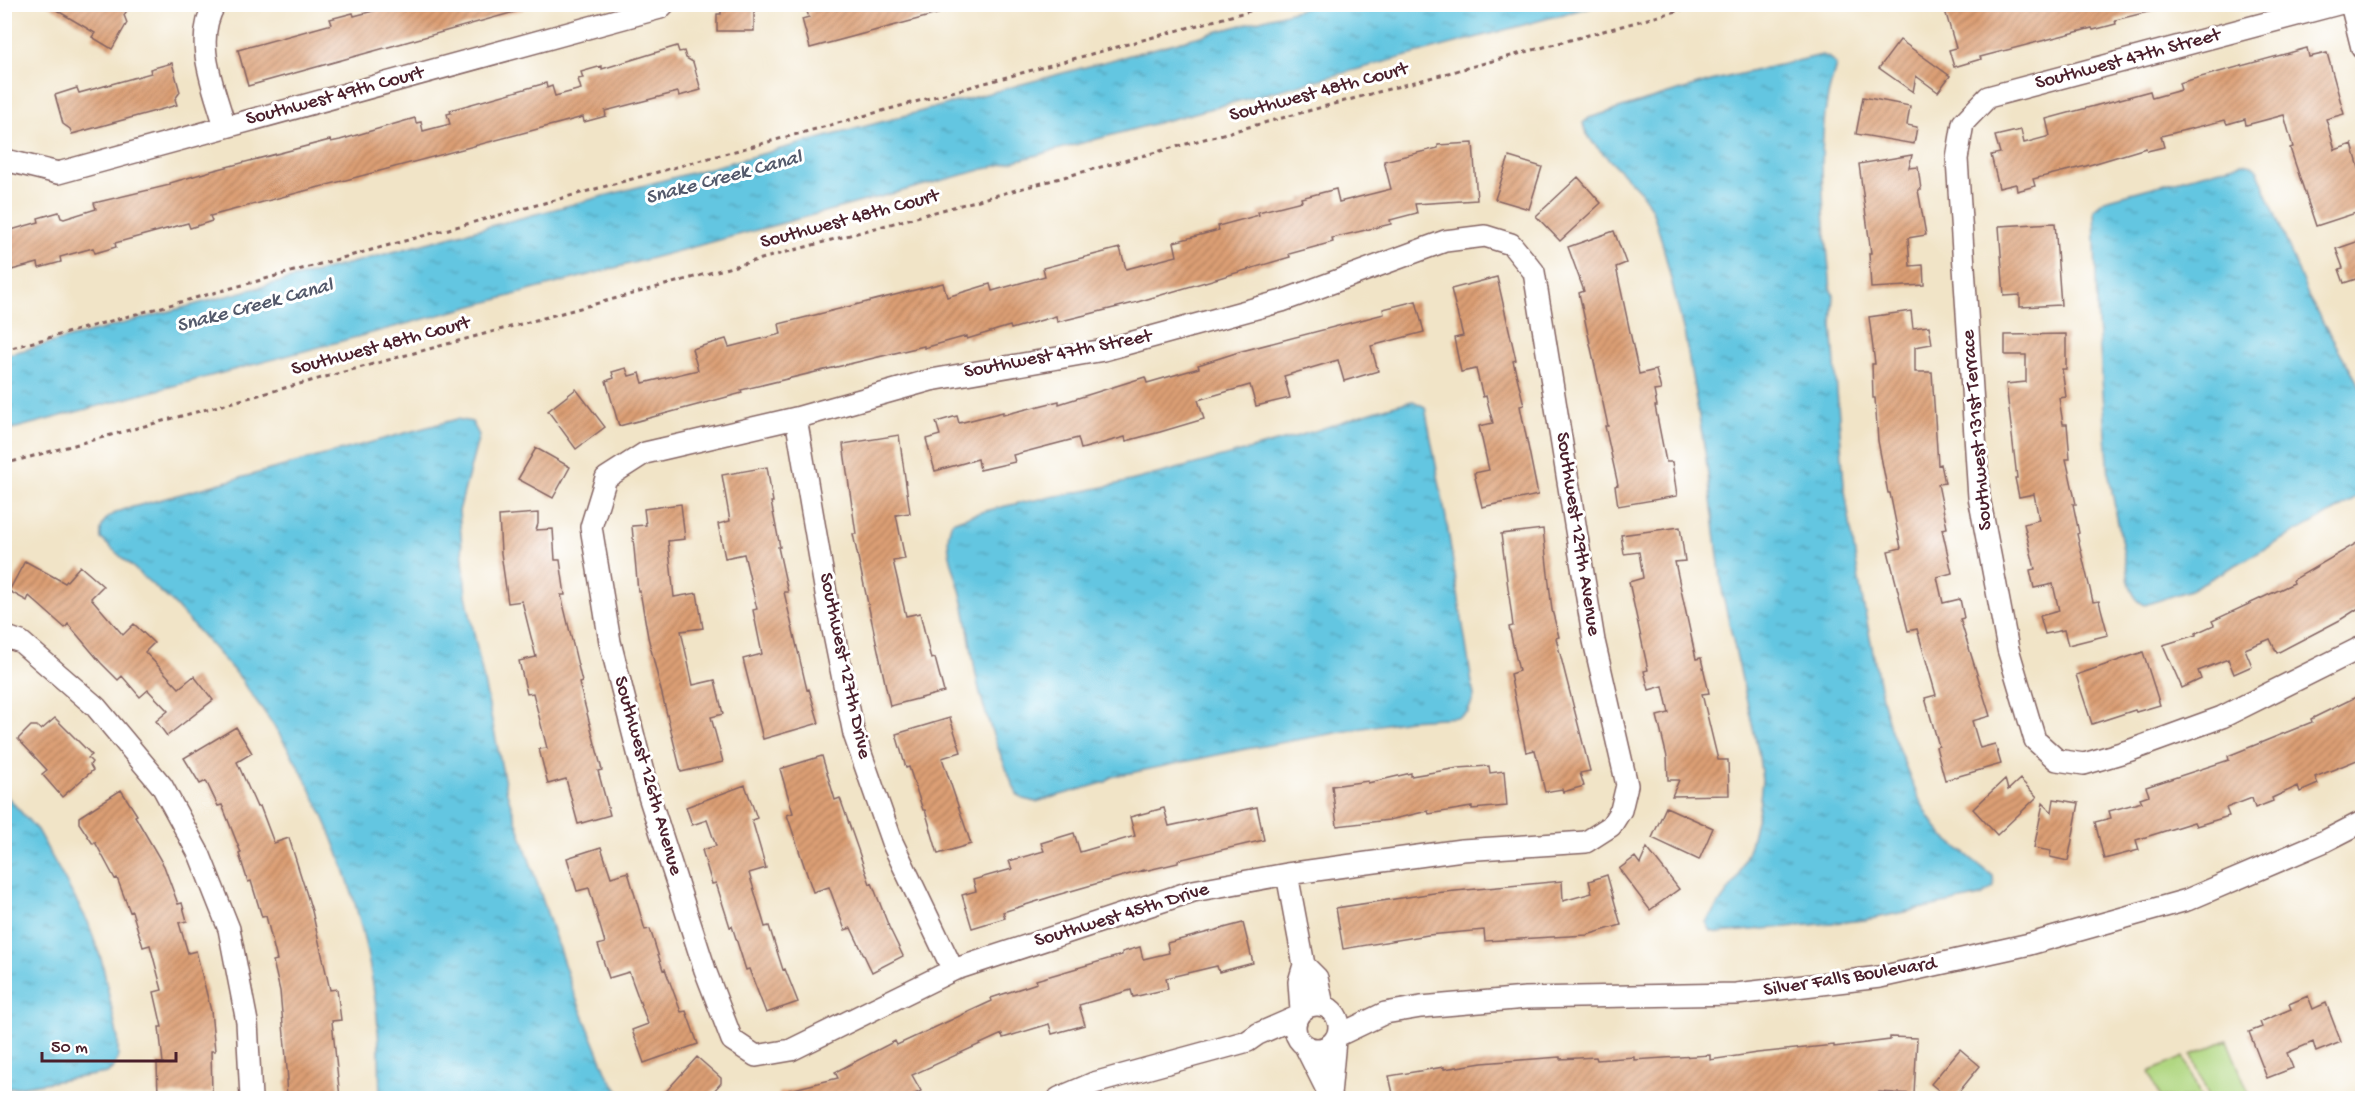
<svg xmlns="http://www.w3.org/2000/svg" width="2367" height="1103" font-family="'Gochi Hand',sans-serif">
  <defs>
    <pattern id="water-ripples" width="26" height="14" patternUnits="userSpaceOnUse" patternTransform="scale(1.5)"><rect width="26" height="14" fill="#63c6e1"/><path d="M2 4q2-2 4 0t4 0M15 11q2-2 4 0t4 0" fill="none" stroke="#54a0b7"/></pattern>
    <pattern id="building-hatch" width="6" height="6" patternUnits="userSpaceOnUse" patternTransform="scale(1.5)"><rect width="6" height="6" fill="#dc9f74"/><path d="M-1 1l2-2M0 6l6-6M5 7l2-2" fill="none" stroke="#b4815f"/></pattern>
  </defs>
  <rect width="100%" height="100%" fill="#fff"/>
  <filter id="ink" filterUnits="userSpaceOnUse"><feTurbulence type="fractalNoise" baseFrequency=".0167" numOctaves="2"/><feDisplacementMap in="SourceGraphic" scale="12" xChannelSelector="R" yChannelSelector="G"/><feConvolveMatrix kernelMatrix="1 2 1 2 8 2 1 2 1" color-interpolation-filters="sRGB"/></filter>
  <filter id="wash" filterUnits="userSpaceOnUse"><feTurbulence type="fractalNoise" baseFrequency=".008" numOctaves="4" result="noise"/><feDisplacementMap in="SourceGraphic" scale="24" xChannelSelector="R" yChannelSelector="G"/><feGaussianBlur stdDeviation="1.35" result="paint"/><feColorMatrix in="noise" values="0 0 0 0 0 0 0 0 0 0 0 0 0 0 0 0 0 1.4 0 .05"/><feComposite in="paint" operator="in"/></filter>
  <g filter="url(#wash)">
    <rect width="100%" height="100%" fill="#f1e4c7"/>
    <path fill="#b0d781" stroke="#7d7b56" stroke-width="1.5" d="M2227,1040L2251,1098H2209L2192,1055Z
      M2184,1057L2201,1098H2160L2149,1072Z"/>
    <path fill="url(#water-ripples)" stroke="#567286" stroke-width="1.5" d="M1316,5H1598L5,431V355C441,237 880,125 1316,5Z
      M1822,55L1828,57L1836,65C1833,77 1829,89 1827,101C1816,163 1826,229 1831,291L1834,295L1832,324L1844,484L1860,587L1883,702L1890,728L1918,797L1930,818L1943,836L1993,876L1994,887L1981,896L1866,920L1718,933L1711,931L1706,922L1737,879L1750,845L1759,808L1762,780L1758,750L1723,596L1705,451L1685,337L1662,242L1652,209L1641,192L1593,143L1585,131L1583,123L1589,118L1711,81Z
      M2243,163L2252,165L2257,169L2310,300L2362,390V493L2338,509L2190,590L2145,605C2134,600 2132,591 2129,581L2109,476L2097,310L2094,209L2105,200Z
      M1413,401L1425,407L1446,518L1474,696L1468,712L1458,717L1408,720L1246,749L1111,777L1106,782L1036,802L1023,799L1017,794C1002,760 988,725 979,689C972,660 969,628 962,598C957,574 941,546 952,522C1011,499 1076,496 1138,479C1193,465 1249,450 1305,434C1341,423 1376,408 1413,401Z
      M457,419L472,422L479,435L459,511L466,595L507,793L572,988L608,1076L623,1098H380C379,1068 380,1037 376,1007C362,892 317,777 245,686L242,680L173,603L101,539C99,522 107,516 122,510Z
      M4,793L37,830L88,922L102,962L118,1039V1058L114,1067L107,1073L5,1089Z"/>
    <g id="blocks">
      <path fill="url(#building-hatch)" d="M46,4H121L128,9L124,15L127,23L112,49L92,37L95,33Z
        M388,4H525V9L248,86L238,50L332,24L330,19L353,13L354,16L388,7Z
        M721,4H754V31H717V14H721Z
        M810,4H955L956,9L810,48L802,19L809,17L807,12L811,11Z
        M1954,4H2155L2156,10L2115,20L2116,24L2093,30L2092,28L1980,57L1981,59L1954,67L1949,50L1956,48L1944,7Z
        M1900,40L1950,76L1938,92L1916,76L1913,92L1879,68Z
        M677,46L679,52L684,51L686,58L693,62L701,90L679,96L678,92L605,111L606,116L584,122L583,117L210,216L212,221L190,228L188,223L115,243L116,247L95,253L93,248L60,257L61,262L39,268L38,263L4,272V232L39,222L38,218L59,212L61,218L64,219L96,209L94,203L170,185V183L211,171L330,140L331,142L340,140L415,118L416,123L421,122L423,131L450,124L447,114L451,113L450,110L546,83L547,88L552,86L555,96L581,89L578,79L583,78L581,72L602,66V69Z
        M2307,48L2309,57L2327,53L2344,114L2326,119L2335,150L2352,144L2362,178V211L2316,226L2290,148L2293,147L2284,115L2246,125L2245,119L2227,124L2225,120L2161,136L2164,147L2147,151L2146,148L2086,166L2033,179L2035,186L2017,191L2016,184L1999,188L1991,155L2000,153L1995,136L2021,130L2024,143L2050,136L2046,119L2150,91L2152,98L2181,90L2179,83Z
        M172,63L180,92L175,99L177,105L72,134L70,129L63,124L55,95L77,88L79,93L151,73L150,69Z
        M1863,97L1910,106L1907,125L1917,127L1914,144L1856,134Z
        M1473,143L1477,200L1415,204L1417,213L1390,220L1391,224L1332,238L1333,242L1289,254L1290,257L1134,303L1057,322L1056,316L1011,329L1010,326L967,339V336L924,348V346L741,390L742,393L619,426L606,381L614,378L612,372L626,368L629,376L640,373L643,383L698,370L692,349L726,339L729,347L781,334L779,324L943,283L947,297L990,284L992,291L1045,276L1043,268L1120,248L1126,269L1177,256L1174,242L1219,230L1218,226L1259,215L1258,212L1302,201L1301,198L1336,189L1339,202L1391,189L1384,161L1438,148V145Z
        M1912,155L1909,168L1918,167L1921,190H1918L1926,235L1908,238L1910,266L1923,265L1924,285L1871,288L1869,253H1871L1859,164Z
        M1509,157L1542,167L1529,209L1495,199Z
        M1578,177L1601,203L1560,241L1536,216Z
        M2055,223L2061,305L2020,307V295L2004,296L1999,226Z
        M1614,231L1626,263L1616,267L1639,374L1656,370L1661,390L1654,391L1657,406H1655L1666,462H1672L1677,496L1618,506L1615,486L1618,485L1605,426H1608L1579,293L1584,291L1568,247Z
        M2362,240V277L2344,283L2339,269L2343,268L2336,249Z
        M1497,277L1516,360L1513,361L1524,405L1520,406L1538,495L1482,507L1474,473L1489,470L1479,426L1493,423L1486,396L1483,397L1476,369L1461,372L1454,338L1463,336L1451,289Z
        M1416,301L1424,332L1371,346L1378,371L1344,381L1338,360L1284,376L1290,398L1256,406L1250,385L1198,400L1204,419L1160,432L1126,441L1125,437L1081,449L1078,438L1013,455L1015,462L980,470L978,459L935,471L926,439L940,435L936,422L957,416L959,423L1003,412V415L1059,401V404L1145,377L1147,383L1199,368L1198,365L1242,351L1384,314L1383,309Z
        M1911,311L1913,328L1929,326L1932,344L1915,347V372H1932L1938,465L1941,464L1945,483L1938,484L1947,528L1942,529L1952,573L1937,577L1943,603L1960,599L1964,618L1960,619L1990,716L1972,721L1980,748L1995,744L2001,764L1945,780L1936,747L1939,746L1925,698L1936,695L1917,629L1908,631L1888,551L1901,548L1890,493H1888L1878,441L1875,398H1873L1872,364H1875L1869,317Z
        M2066,334V369H2062L2066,397L2059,398L2063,424H2067L2070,459H2066L2076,504H2073L2079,533L2077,534L2093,602L2099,601L2108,635L2068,645L2064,630L2045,634L2040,616L2059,611L2053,584L2034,588L2030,570L2035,569L2024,524L2039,520L2034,494L2019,497L2015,478H2017L2006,384L2026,382V355H2005V335Z
        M576,389L605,427L576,449L548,411Z
        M899,435L910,513L896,515L905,559L893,561L906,616L920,613L931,659L935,658L944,692L890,706L853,534H856L843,444Z
        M536,448L570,467L553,498L518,479Z
        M767,467L773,502H771L780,547H778L788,592H784L807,690L809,689L819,723L763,739L743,659L762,654L753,610L757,609L744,554L725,558L718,524L730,521L722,475Z
        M681,504L685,539L668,541L674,597L697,593L703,628L681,631L693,685L715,680L723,714L711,717L723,762L681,772L648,637L640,591H638L632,526L646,525L644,509Z
        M538,513V524L536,530L553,529L555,560H560L565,595H561L582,682L579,683L602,770L598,771L610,815L578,824L566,779L548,784L539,749L547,748L533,693L527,694L519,661L536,657L522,601L508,603L501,553L499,516Z
        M1680,527L1685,561L1675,562L1696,659L1701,658L1709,693L1702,694L1718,760H1728L1729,795L1672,796L1679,780H1668L1667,757L1657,716L1669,713L1663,686L1649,690L1644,671L1648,670L1629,582L1643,578L1639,552L1624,554L1621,535Z
        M1543,529L1552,610L1559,637L1556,638L1590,771L1580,773L1584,786L1563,792L1562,789L1545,792L1535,750L1526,752L1510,674L1519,671L1509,627L1513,626L1501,534Z
        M2362,540V606L2340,620L2277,653L2270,639L2245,649L2252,666L2234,674L2228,659L2198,671L2201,679L2182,688L2163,645L2196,635V633L2214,625L2212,621L2294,583L2293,580Z
        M25,561L65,583L80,566L103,586L91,598L123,635L134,624L154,643L145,652L179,688L194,676L213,700L167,736L156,721L168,711L148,690L140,697L122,676L118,680L101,663L68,624L65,628L29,596L27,601L9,591Z
        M2143,652L2160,705L2136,712L2135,710L2092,724L2076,675Z
        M2362,694V758L2315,777L2318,784L2300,792L2298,786L2272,798L2273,801L2255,808L2252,798L2226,808L2229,816L2196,826L2194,822L2136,840L2139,850L2104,859L2095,822L2111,818L2109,811L2142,802L2140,798L2149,795L2146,787L2229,760L2228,756L2312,722L2311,719Z
        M55,718L92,755L88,758L92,762L90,765L93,770L62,797L42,774L47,770L18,739L31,726H37L41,730Z
        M950,718L961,752L942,758L971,844L938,854L925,810H923L909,767L906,768L896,734Z
        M236,727L252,753L237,762L257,807L260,806L274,843L289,838L312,911L330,990L337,989L341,1020L332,1021L340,1098H287L286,1080H288L280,991L273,961L277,960L266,916L262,917L251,881L248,882L239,854L241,853L222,805L218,806L206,781L200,784L184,758Z
        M822,756L835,800L840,798L870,884L872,883L889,927L903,956L872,972L851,928L845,930L829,887L813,892L787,815L793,813L780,769Z
        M1489,766L1490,773L1504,771L1507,806L1472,809V807L1429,814L1428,811L1389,820L1337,826L1332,786L1368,781V783L1411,773V776L1458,768Z
        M2005,779L2008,790L2020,779L2037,797L1997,835L1973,809Z
        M745,785L757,818L752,820L766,868L749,873L765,927L769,926L783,970L785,969L798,1002L766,1013L749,969L746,970L732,926L730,927L716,883L712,884L702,850L716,846L707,820L692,825L686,807Z
        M121,790L137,815L135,816L164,866L178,904L182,903L187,921L179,923L188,953L196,951L211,1011L215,1051H211L212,1093L158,1095L157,1063H163L159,1027H162L154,992L162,990L150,945L143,947L132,911L130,912L117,878L115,879L95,842L93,844L79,823V817Z
        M2054,799L2079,803L2068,861L2050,857L2051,851L2034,848L2043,803L2052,812Z
        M1257,807L1264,840L1178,860V863L1144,871V870L1057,895L1003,912L1005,918L972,928L962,895L976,891L973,880L1012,869L1009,861L1044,851L1041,843L1074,833L1080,852L1135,836L1130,817L1164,808L1169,826Z
        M1666,807L1713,828L1699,860L1652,838Z
        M601,847L611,877L628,872L645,930L650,929L663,970L665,969L681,1012L686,1011L698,1044L644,1063L632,1030L648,1024L629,972L609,978L598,945L605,943L589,888L577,891L567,858Z
        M1647,848L1679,889L1650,910L1619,869L1635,857L1640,864Z
        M1607,875L1621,925L1587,935L1485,941L1484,930L1428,935L1343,949L1336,908L1434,893L1562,881L1563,901L1592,893L1589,881Z
        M1243,923L1253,963L1219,972L1217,966L1166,978L1168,989L1133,997L1131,990L1079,1005L1085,1025L1052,1034L1049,1024L1003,1038L1002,1034L912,1075L921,1091L907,1098H779L778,1093L838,1078L835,1072L895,1041L897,1045L992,1001L991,998L1037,983L1036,980L1122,955V952L1140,947L1143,959L1169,953L1167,943Z
        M2308,996L2313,1009L2326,1003L2341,1042L2316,1052L2313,1042L2287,1053L2293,1068L2267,1078L2249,1032L2262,1027L2260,1022L2291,1009L2289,1004Z
        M1890,1037L1917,1038L1914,1094L1879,1092L1880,1098H1394L1389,1076L1444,1067V1069L1482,1063L1560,1057V1059L1596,1057L1597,1060L1634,1057V1060L1710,1055V1060L1757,1053L1834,1045V1047L1890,1040Z
        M1960,1049L1980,1066L1954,1098H1948L1931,1084Z
        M697,1057L721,1078V1083L713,1092L707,1098H660Z"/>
    </g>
  </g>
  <g filter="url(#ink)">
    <use href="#blocks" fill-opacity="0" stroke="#846462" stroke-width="1.5"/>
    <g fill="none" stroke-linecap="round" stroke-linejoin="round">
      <defs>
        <path id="minor" d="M215,4C192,42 215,89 225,127
          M2338,4L1988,97L1963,123L1957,159L1979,497L2008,649L2035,740L2057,760L2084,764L2131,750L2222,717L2362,647
          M2351,4L2362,48
          M5,160L58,173L660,8L664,4
          M1485,236L1511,244L1534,272L1594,641L1627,785L1621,810L1611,826L1586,842L1462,850L1287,874L1193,891L953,970L791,1050L756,1056L732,1040L705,970L649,796L610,642L591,527L606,478L645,453L796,418L931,380L1104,350L1282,301L1445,241Z
          M796,418L828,605L854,734L892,842L953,970
          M4,636L21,642L96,707L162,786L200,856L229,929L247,1022L251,1098
          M1287,874L1304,965L1299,982L1301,1011
          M1304,965L1317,978L1323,1005
          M1295 1027a22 22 0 1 1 44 0a22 22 0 1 1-44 0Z
          M1337,1036L1385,1013L1421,1007L1526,998L1736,994L1880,977L2030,944L2187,900L2325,841L2362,822
          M1305,1046L1331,1098
          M1330,1095L1335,1040
          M1059,1098L1094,1083L1248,1041L1258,1034L1297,1017"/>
      </defs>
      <use href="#minor" stroke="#846462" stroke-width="24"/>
      <path stroke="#846462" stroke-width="3" stroke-dasharray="4.5 4.5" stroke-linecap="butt" d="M4,350L1275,4
        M4,464L1703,4"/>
      <use href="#minor" stroke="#fff" stroke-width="21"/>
    </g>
  </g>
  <g text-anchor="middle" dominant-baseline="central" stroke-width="6" stroke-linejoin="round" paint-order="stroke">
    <g font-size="20" fill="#4a1f2b" stroke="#fff">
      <text transform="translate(2128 60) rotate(-15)">Southwest 47th Street</text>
      <text transform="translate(1319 93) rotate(-15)">Southwest 48th Court</text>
      <text transform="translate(335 97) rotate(-15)">Southwest 49th Court</text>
      <text transform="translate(850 220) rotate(-15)">Southwest 48th Court</text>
      <text transform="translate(381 347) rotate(-15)">Southwest 48th Court</text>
      <text transform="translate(1058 355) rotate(-11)">Southwest 47th Street</text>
      <text transform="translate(1978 430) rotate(-95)">Southwest 131st Terrace</text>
      <text transform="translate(1577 534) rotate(81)">Southwest 129th Avenue</text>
      <text transform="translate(844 666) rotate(78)">Southwest 127th Drive</text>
      <text transform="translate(647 776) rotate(74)">Southwest 126th Avenue</text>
      <text transform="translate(1122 916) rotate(-17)">Southwest 45th Drive</text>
      <text transform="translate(1850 978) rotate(-9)">Silver Falls Boulevard</text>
    </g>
    <g font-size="21" font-style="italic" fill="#53596b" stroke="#fff">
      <text transform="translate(724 179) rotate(-15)">Snake Creek Canal</text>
      <text transform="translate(255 307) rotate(-15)">Snake Creek Canal</text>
    </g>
  </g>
  <rect width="2367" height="1103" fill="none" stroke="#fff" stroke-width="24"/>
  <path d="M42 1052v9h134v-9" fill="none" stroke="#4a1f2b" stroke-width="3"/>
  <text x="51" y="1052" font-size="18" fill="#4a1f2b" stroke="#ffffff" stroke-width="4.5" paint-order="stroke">50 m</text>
</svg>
